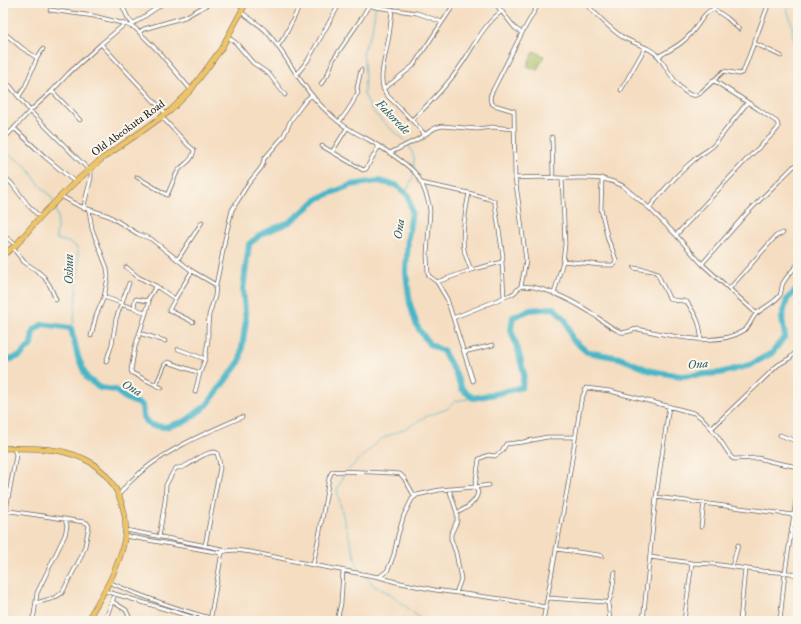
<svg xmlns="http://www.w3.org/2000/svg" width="801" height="624" font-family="'IM FELL Great Primer',serif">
  <rect width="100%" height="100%" fill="#fbf7ec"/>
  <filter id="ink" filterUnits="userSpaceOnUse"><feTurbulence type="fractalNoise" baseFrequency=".025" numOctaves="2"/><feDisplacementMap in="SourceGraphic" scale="8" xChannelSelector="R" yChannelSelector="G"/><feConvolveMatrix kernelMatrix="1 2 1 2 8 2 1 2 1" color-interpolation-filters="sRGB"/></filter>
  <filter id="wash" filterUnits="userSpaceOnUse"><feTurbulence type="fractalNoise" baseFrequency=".012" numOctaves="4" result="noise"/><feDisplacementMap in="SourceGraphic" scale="16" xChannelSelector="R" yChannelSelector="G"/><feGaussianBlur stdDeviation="0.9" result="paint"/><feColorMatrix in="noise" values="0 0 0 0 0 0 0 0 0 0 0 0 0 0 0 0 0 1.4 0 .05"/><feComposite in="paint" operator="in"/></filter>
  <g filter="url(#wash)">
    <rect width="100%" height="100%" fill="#f5ddc1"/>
    <path fill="#a7bf64" stroke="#626e40" d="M534,51L544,56L537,70L527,66Z"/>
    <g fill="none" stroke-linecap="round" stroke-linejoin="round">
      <path stroke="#4ab6c7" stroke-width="1" d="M376,3L372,31L363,51L365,75L364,94L371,109L385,124L407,142
        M789,3L787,9L792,24L793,36L798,47
        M798,55L797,61L798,65
        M798,76L793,97L796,132L798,140
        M409,145L414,157V171
        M3,151L9,154L26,166L39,184L52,198L53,201
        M406,193L414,174
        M798,199L797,208L798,210
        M54,206L58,217L56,239L68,242L77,247L79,264L74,321L71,328
        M348,470L381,439L404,429L427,416L447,409L455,401L473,398
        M345,472L337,490L344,520L358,567L363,572
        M366,576L374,586L391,594L423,621"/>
      <path stroke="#4ab6c7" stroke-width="6" d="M3,362L20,356L31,345L33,331L43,324L71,328L78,357L87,378L100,388L115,390L127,399L142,405L143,417L150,425L165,427L186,421L207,405L240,361L246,321L243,290L249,244L263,233L290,222L319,198L351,185L378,181L396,185L408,195L412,212L408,237L406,273L410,304L417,326L429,344L443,351L455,372L462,389L473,398L495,394L522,387L524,374L518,350L511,330L513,317L530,310L554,308L566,321L572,339L587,352L620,358L651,371L681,376L720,373L750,365L772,353L785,336L782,318L787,299L798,289"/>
    </g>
  </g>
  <g filter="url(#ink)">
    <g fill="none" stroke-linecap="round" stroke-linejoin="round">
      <defs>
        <path id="minor" d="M121,3L128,18L133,24
          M233,3L244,7
          M362,3L375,7L417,13L442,22
          M495,3L515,28L522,33
          M585,3C595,13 613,32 624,38C635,44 651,47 659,57C666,66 684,103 699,94L724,71L739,74L743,72L769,3
          M392,9C391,21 390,34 387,46C385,58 378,80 385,92C388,98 395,102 399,107C408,116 417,125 425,135
          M714,9L727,18L739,29
          M50,10L94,16L125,24L135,28L159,52L191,90
          M241,12C250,19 261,25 268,33C283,52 295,74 310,93C317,102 325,110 333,117C343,127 356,133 369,140C382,148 406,162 416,174C422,182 429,200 430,211L427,255L428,273L429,276L437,282L447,299L473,381
          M131,26L133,24L164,3
          M3,32L22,48L37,58
          M139,32L144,29L185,17L210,3
          M228,37L236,43L253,63L269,74L285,95
          M754,43L781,56
          M101,44L166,114
          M278,46L285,36L301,3
          M659,56C674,48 686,42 696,27C701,21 705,11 714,9L716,3
          M297,74L308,60L340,3
          M3,80L10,86L30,111L91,172V178L85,201L84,209
          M321,84L328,74L333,60L361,19L369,5
          M383,89L393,82L413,66L455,3
          M621,90L645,48
          M52,91L80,120
          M19,96L25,87L32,70L37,58L43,49
          M412,120C430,103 448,85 461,65C474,46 483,25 502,11
          M339,122C344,116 349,109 353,102C355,98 355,96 358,93L357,88L361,70
          M3,128L9,133
          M14,128L44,156L75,182
          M552,137L553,177
          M3,140L30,111L52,91L69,73L101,44L125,24
          M322,146L363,170L366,169L379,146
          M332,152L347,128
          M390,153L418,139L435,128L442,126L477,129L492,127L514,129
          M3,175L12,184L28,205L40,217
          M137,177L167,195C171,188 174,177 178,171C185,162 192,163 194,150L188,145L162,117
          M515,178C531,177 546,177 562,178C583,179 604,175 623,186L649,208L676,235L702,264L756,313
          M421,183L469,193L489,199L494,201L495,204L502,250L503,257L502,262L504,297
          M469,193C466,208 461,234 464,249C465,257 469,263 471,270
          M61,196L79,206L109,216L138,234L151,239L192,271L216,285
          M649,208C663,191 677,174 694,160C700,154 708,151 714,145L747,103
          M89,210L92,229L107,268L108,277L104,297L96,316L91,336
          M3,235L16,245
          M676,235L748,158L773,134L778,128V125L777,122L758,109L713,80
          M13,248L24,262L36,270L44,277L50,286L56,300
          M178,259L202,222
          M563,261L601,265H613L615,263L616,260L613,251L608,240L601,209L602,178
          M702,264L745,215L793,167L798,164
          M126,267L138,277L156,286L175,299
          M634,268L653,271L657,273L669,298C676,303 680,299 687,302C696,316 701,323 701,340
          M192,271L175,299L169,310L193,322
          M437,282L471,270L502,262
          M521,286C526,287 532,286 537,288C555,292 574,302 590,312C599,318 610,328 621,332C626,334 632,329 638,329C668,335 716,348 743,331C750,327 751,319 756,314C762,308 775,303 780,295C782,291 781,287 783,283C787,276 793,270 798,264
          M730,288L776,236L783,233
          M554,294L563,261L565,244L562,178
          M104,297L121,303L123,305L134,308L146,313L135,347L131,370L132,373L162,388
          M134,308L135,300L136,299L147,301L156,286
          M146,313L149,302L148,299
          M453,318L510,295L514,293L521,286L526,261L519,205L515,178L514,111L494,105C488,102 490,95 493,90L522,33L539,3
          M139,333L165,341
          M178,349L205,359
          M464,352L493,345
          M106,362L112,344L116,319L129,283
          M156,385L165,364L168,362L200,373
          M195,392L200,373L205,359L208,340V327L209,315L215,296L216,285L222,256L225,239L232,210L248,184L261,168L263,164L264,159L283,137L291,120L302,105L306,100L312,95
          M712,428L778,365L790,358L798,350
          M780,435L798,442
          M449,489L457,513V521L451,534V539L456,553L461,579L456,593
          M119,495C123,490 126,485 131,481C160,452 205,433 242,417
          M656,497L794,515
          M3,510L84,522L87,523L89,526L85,546L81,557L62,593L54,598L36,603
          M457,513C466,508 476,503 478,492L475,487L479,459L488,455L495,456L502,451L506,444L523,442L547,437H576
          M3,526L15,461L16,455L14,449
          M701,527L704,503
          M126,530L222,549L226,551
          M125,536L221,553L226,551L235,550L251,552L313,565L379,577L396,582L435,590L509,600L545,607
          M159,537L165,501L166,485L173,472L176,468C185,469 194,460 202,456C206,454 210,452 214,452L217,453L219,460L220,468L216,488L205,546
          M556,549L599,555L602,556
          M650,557L692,563L713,564L762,571L790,573L798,576
          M313,565L320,531L329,478C330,476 330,474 332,472C336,470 391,473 400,474L404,478L415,497
          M732,567L738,545
          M379,577L387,571L390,565L394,554L398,535L404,515L412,499L417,495L439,490L475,487L489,485
          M109,582C142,597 175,608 210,618
          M105,591L205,621
          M548,598L605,602L608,603
          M113,602L126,610L131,621
          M31,621L34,615L37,593L52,562L65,535L67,526L65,519
          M105,621L115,594
          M210,621L222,552
          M337,621L341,603L343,571
          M543,621L568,485L581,401L586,388L610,391L694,413C709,420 722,444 732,458L734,459L758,458L773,462L798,467
          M610,621L608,603C613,596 613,581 615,572
          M643,621L656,497L669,406
          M684,621L692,563
          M740,621L745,569
          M780,621L785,573L798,487"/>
        <path id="trunk" d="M3,255L16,245L40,217L75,182L103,158L145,129L170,111L191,90L198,80L205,71L221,49L246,3
          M3,448C23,449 44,447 64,452C76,455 88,459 97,467C118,483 130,515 124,541C119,569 101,597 87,621"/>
      </defs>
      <use href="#minor" stroke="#686056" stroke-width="4.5"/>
      <use href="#trunk" stroke="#686056" stroke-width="6"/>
      <use href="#minor" stroke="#fff" stroke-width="3"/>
      <use href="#trunk" stroke="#eec469" stroke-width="5"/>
    </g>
  </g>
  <g text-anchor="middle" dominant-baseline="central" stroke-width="4" stroke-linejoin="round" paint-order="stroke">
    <g font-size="11" fill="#1c1c1c" stroke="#fbf7ec">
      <text transform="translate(128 128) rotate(-36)">Old Abeokuta Road</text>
    </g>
    <g font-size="12" font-style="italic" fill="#2e5a60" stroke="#fbf7ec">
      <text transform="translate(393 117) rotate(46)">Fakorede</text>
      <text transform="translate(399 229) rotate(-82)">Ona</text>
      <text transform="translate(69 269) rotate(-90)">Oshun</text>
      <text transform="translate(698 364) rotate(-5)">Ona</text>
      <text transform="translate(132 388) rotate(29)">Ona</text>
    </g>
  </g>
  <rect width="801" height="624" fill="none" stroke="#fbf7ec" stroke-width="16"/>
</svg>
